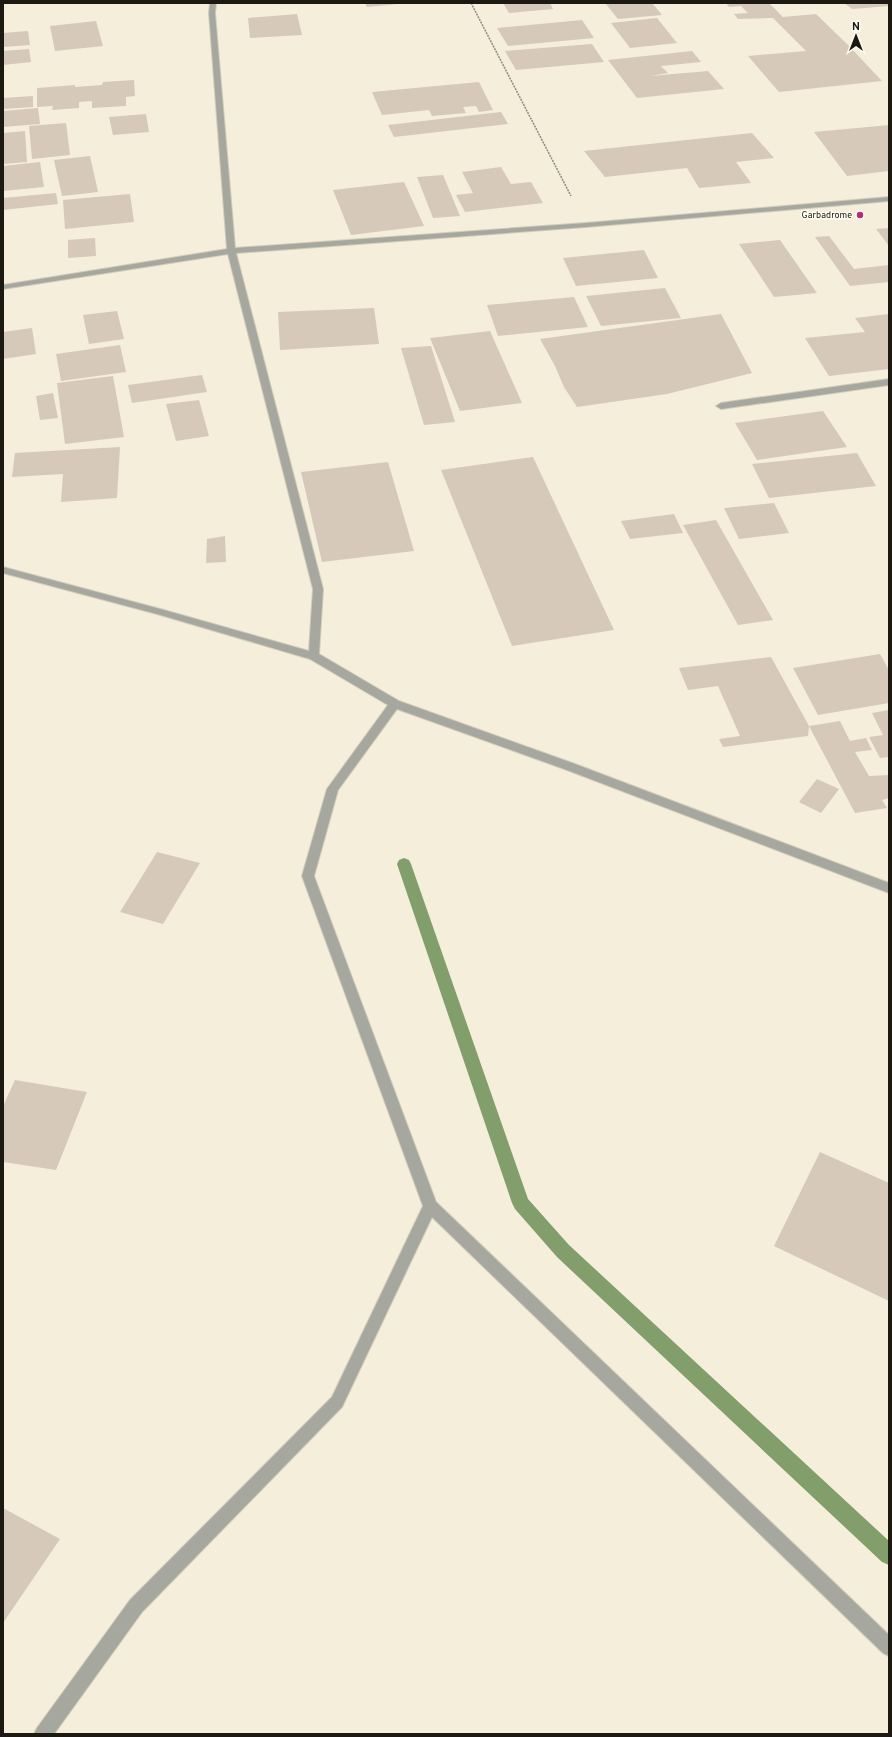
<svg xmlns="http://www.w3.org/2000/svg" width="892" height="1737" font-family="Overpass,sans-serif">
  <rect width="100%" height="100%" fill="#f4eedb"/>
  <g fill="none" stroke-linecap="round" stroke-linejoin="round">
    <path fill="#829f6b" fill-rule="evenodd" d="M404,858L409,860L411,864L528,1199L569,1245L889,1541V1565L882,1562L557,1257L515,1209L512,1203L397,864L399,860Z"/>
  </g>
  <path fill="#d6c9b9" d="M365,3H398V4L367,7Z
    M503,3H550L553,9L509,13Z
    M605,3H652L662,15L618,19Z
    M726,3H769L783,17L816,14L850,47L882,81L779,92L748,56L806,51L773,18L738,19L734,14L748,13L741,6L729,7Z
    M844,3H889V6L852,9Z
    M297,14L302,35L250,38L248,18Z
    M657,18L677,43L630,48L611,23Z
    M582,20L594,38L508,46L497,28Z
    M96,21L103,46L55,51L50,26Z
    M28,31L30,45L3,47V33Z
    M592,44L604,62L516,70L505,51Z
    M29,49L31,62L3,65V51Z
    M692,51L701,62L661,66L668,73L650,76L708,71L724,89L637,98L608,60Z
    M134,80L135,96L126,97V106L92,108V101L79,102V108L52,110L53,106L37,107V88L75,85V87L102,85L103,82Z
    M479,82L493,110L479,112L476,106L463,107L466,113L432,116L429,110L382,115L372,92Z
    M33,96V107L3,109V98Z
    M38,108L40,124L3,127V111Z
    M501,112L508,124L394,137L388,125Z
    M146,114L149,132L113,135L109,117Z
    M66,123L70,155L32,159L29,126Z
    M889,125V171L847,176L814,132Z
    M25,131L27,162L3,164V133Z
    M752,133L774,158L736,162L751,183L699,188L687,168L605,177L584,151Z
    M90,156L98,192L62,196L54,160Z
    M40,162L44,187L3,191V166Z
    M501,167L511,184L531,182L543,203L465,212L456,195L473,193L462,172Z
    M443,175L460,216L433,218L417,177Z
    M404,182L424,226L351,235L333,190Z
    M56,193L58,204L3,210V198Z
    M130,194L134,222L65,229L63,200Z
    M889,228V246L876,229Z
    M829,236L854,269L889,265V282L850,286L815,237Z
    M95,238L96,256L68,258V240Z
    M780,240L817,293L774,297L739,244Z
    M644,250L658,278L576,286L563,258Z
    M665,288L681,318L601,326L586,296Z
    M574,297L588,327L498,336L487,305Z
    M374,308L379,344L280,350L278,312Z
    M117,311L124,339L89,344L83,315Z
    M721,314L752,373L667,394L577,407L564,387L555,366L540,339Z
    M889,314V369L829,376L805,338L865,332L855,318Z
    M32,328L36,354L3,359V332Z
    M490,331L522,403L460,411L430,338Z
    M120,345L126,372L61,381L56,354Z
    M431,346L455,422L424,425L401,348Z
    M202,375L207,392L132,403L128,385Z
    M113,376L124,437L65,444L57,383Z
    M53,393L58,418L40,420L36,396Z
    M199,400L209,436L176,441L166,404Z
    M823,411L847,447L757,460L735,423Z
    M120,447L117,498L61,502L63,474L12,477L15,453Z
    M857,453L876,486L769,498L752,464Z
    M533,457L614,630L512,646L441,470Z
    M388,462L414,551L322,562L301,472Z
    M774,503L789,533L739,539L724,508Z
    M674,514L683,533L630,539L621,521Z
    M716,520L753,585L773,620L738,625L683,525Z
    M225,536L226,562L206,563L207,539Z
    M880,654L889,670V703L818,715L793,668Z
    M771,657L809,726L808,736L723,747L719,739L740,736L718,686L688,690L679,668Z
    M889,710V757L880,758L869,737L883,735L872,713Z
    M840,721L850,741L866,738L872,750L855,752L869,776L889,775V798L882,800L887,808L855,813L809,726Z
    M817,779L839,789L821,813L799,802Z
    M157,852L200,863L163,924L120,912Z
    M15,1080L87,1092L56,1170L3,1162V1106Z
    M820,1152L889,1183V1301L774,1246Z
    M3,1508L60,1539L3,1623Z"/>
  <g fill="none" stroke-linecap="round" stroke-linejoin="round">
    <defs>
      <path id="minor" d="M210,3H216L215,13L235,248L586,223L889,197V201L586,227L236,253L323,589L319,654L399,701L575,764L889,883V893L567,770L397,709L338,790L314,876L436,1202L889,1635V1656L883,1653L432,1217L342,1407L142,1612L54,1734H34L37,1728L130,1600L332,1397L423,1206L302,876L327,789L388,705L310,659L157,614L3,573V567L164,610L309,651L313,589L228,254L3,289V285L227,249L209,13Z
        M889,379V385L721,409L716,406L721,403Z"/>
    </defs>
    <use href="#minor" stroke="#d1ccbb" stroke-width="2"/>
    <path stroke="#8d897c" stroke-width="1.5" stroke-dasharray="2 1" stroke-linecap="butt" d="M471,3L571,196"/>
    <use href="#minor" fill="#a6a79f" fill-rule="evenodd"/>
  </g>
  <circle fill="#b22d73" stroke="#fffcf0" stroke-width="1.5" cx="860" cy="215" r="4"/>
  <g text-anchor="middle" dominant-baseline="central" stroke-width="3" stroke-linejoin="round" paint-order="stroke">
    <g font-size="9" fill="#1b1912" stroke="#fffcf0" text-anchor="end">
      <text x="852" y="215">Garbadrome</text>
    </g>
  </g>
  <rect width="892" height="1737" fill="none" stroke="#1b1912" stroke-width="8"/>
  <g transform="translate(856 36)" stroke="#fffcf0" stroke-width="3" paint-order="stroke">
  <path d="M0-3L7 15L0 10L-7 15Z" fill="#1b1912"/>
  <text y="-6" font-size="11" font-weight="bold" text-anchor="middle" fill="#1b1912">N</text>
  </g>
</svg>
